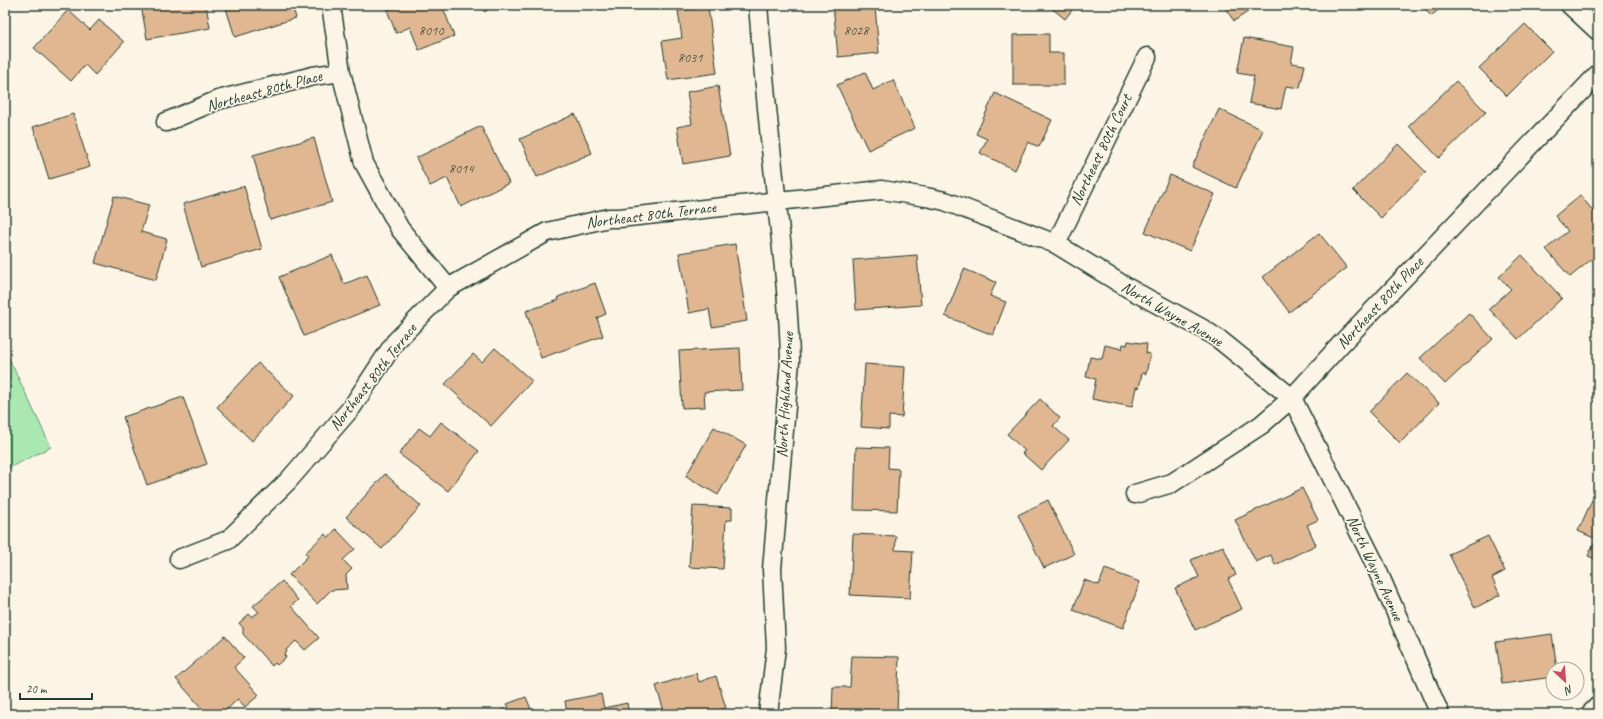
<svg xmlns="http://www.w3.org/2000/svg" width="1603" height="719" font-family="Caveat,sans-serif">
  <rect width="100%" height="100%" fill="#fcf5e5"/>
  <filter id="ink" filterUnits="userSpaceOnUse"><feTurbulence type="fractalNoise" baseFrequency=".025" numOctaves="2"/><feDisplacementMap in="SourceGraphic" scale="8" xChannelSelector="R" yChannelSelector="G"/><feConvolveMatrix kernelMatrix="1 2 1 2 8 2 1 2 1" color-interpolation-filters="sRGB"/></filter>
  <g filter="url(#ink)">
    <path fill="#a9e9b1" stroke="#649372" d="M5,350L51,447L5,470Z"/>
    <path fill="#e1b791" stroke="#1f3d34" d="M141,5H206L210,28L147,39Z
      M225,5H292L296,18L235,37Z
      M400,5H442L454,36L419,50L410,27L396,33L387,10Z
      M478,5H493L485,12Z
      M833,5H860V7L875,6L879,53L838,57Z
      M1048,5H1076L1065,19Z
      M1223,5H1258L1234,21Z
      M1422,5H1444L1431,16Z
      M708,7L717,73L668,80L662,41L682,38L678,11Z
      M68,10L90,30L99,20L124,42L95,75L85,65L71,81L34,48Z
      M1525,24L1552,51L1507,96L1479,68Z
      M1049,34V53H1064V85H1013V35Z
      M1244,38L1294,47L1291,63L1305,65L1300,88L1286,86L1281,109L1249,103L1254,76L1237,73Z
      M865,72L873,90L893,80L915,128L868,150L837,85Z
      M1456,81L1486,112L1439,158L1409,126Z
      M718,86L730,156L683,164L677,127L692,124L687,92Z
      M995,93L1052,120L1039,147L1028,142L1015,170L980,153L987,139L976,134Z
      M1219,109L1263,130L1236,188L1192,167Z
      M73,114L90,167L49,179L33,127Z
      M575,114L592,153L537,177L520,139Z
      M481,126L509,183L461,207L447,178L430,186L416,158Z
      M314,138L332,202L270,220L253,155Z
      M1398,144L1426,172L1381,218L1353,190Z
      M1170,175L1215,194L1190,251L1145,232Z
      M244,186L262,249L201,267L183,204Z
      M1580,195L1598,217V254L1570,277L1546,249L1568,231L1555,216Z
      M114,196L149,205L141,232L167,239L156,280L95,263Z
      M1319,233L1347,268L1289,312L1263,277Z
      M735,244L747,321L712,327L709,309L689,313L679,253Z
      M332,255L344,284L367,275L380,305L304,336L279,277Z
      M917,255L921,305L856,310L853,260Z
      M1522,255L1562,298L1518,339L1489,309L1511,289L1499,277Z
      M964,269L996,282L990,296L1006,302L993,335L945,316Z
      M595,283L606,314L597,318L603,336L541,358L526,311L559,300L558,297Z
      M1469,313L1493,339L1445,384L1420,358Z
      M1128,341L1147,344L1146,353L1150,354L1146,374L1142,373L1139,388L1136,387L1132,407L1092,399L1096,379L1086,377L1090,357L1102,359L1105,345L1122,349L1123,344L1127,345Z
      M495,348L532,381L491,426L445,384L473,354L482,362Z
      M740,348L742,390L704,392L705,407L682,408L679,351Z
      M258,363L294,396L252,441L217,407Z
      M865,364L905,367L902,417L889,416V429L861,427Z
      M1407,373L1439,403L1400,443L1369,412Z
      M183,397L207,464L147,485L123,417Z
      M1040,399L1060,418L1053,426L1069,440L1041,470L1022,453L1025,451L1007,434Z
      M441,422L479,451L448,491L399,454L419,428L430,436Z
      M714,427L746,445L718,495L686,476Z
      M856,447L889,448L888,468L899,469L897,511L854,510Z
      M385,474L421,506L382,549L346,517Z
      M1598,487V560L1588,556L1596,539L1578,531Z
      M1302,488L1318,520L1307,525L1316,545L1275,565L1271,555L1256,562L1235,520Z
      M1048,500L1074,554L1044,568L1018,515Z
      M693,506L732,508V520H726L723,569L689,567Z
      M336,529L355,549L343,560L352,569L346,575L347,589L331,590L317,604L289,575L308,556L305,553L325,534L328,538Z
      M853,534L896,536L895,550L913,551L910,598L850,595Z
      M1488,536L1505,571L1492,578L1500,595L1475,608L1449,554Z
      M1223,546L1236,575L1228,579L1242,609L1195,630L1175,588L1199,577L1191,560Z
      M1105,569L1140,582L1123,628L1073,610L1084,580L1099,585Z
      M282,581L298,600L291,606L319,638L305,650L296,641L286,650L287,652L284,655L286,657L277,665L275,663L272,666L243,634V628L239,623L249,614L252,617L259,612L253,606Z
      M1552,634L1557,669H1553V677L1502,684L1496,642Z
      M225,636L244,658L234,667L259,695L245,707L238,699L222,714H207L176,679Z
      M852,656L899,657L897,714H832L833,687H850Z
      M696,673L699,682L716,676L726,708L707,714H665L656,686Z
      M601,694L604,708L627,703L629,714H567L565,701Z
      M526,697L533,714H493L509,707L507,704Z"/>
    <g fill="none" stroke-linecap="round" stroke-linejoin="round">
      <defs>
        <path id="street" d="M331,5L341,72L364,163L400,229L448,288
          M758,5C763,69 769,132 776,195C782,250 789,305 790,361L772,569L776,648L768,714
          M1570,5L1598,31
          M166,122L218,100L313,76L341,72
          M1056,244L1147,57
          M1135,494L1172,483L1261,425L1292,398L1340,345L1598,74
          M179,559L228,540L288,481L352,407L395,342L448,288L547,232L609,218H619L882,190L926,197L945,201L1056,244L1128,288L1203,329L1220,340L1292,398L1372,558L1440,714
          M1590,714L1598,706"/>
      </defs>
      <use href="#street" stroke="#1f3d34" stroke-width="21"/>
      <use href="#street" stroke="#fcf5e5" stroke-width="18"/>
    </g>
  </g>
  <g text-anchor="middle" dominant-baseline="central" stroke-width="3.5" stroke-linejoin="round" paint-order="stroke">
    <g font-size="14" fill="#505c4b">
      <text x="431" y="30">8010</text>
      <text x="856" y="30">8028</text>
      <text x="690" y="57">8031</text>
      <text x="461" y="168">8014</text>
    </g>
    <g font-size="16" fill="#1f3d34" stroke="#fcf5e5">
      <text transform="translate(264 91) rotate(-15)">Northeast 80th Place</text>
      <text transform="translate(1101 150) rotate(-64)">Northeast 80th Court</text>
      <text transform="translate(651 215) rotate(-7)">Northeast 80th Terrace</text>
      <text transform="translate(1380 303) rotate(-47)">Northeast 80th Place</text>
      <text transform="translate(1172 314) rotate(30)">North Wayne Avenue</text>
      <text transform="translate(373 377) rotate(-52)">Northeast 80th Terrace</text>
      <text transform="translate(785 395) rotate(-87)">North Highland Avenue</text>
      <text transform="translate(1375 568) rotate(65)">North Wayne Avenue</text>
    </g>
  </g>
  <rect width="1603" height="719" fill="none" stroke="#fcf5e5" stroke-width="20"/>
  <rect x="10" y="10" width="1583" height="699" fill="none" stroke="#1f3d34" stroke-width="1.5" filter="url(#ink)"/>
  <g transform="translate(1565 681) rotate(154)"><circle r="19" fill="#fcf5e5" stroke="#a4ab9e"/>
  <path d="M0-3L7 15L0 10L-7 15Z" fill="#d1495b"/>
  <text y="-6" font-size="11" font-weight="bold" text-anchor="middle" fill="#1f3d34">N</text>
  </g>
  <path d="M20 693v6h72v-6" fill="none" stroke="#1f3d34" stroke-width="2"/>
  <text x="26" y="693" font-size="12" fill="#1f3d34" stroke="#fcf5e5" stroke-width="3" paint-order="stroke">20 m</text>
</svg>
